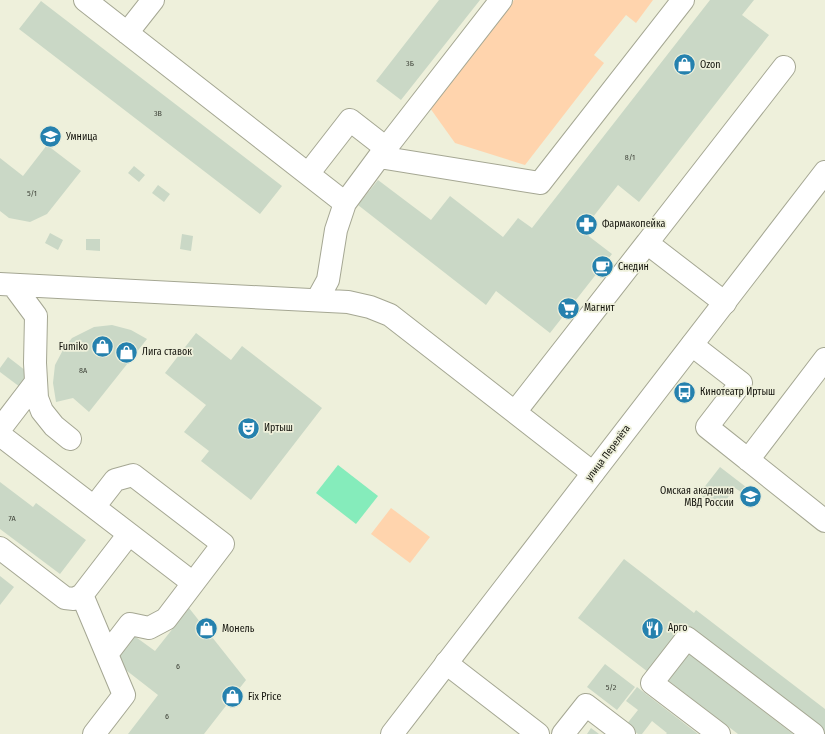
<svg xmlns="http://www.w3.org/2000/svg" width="825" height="734" font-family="'Fira Sans Condensed',sans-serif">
  <rect width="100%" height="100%" fill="#eef0db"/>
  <path fill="#ffd4ad" d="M514,0H653L636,23L626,15L594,55L604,63L525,165L455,143L430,108Z
    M391,508L430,537L410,563L371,534Z"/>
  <path fill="#85ecbb" d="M338,465L378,496L356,524L316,493Z"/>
  <path fill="#cad8c6" d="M439,0H480L401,100L376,81Z
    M710,0H754L742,15L769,35L639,202L618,185L582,231L612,254L550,333L496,291L486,305L358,205L378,180L431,220L450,196L503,237L518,218L532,228Z
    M41,1L282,186L260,214L19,29Z
    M47,145L81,171L47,214L30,222L9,218L0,211V158L23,176Z
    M134,166L145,175L139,182L128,173Z
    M158,185L170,194L164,202L152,193Z
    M50,233L63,240L58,250L45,243Z
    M182,234L193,236L191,251L180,249Z
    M86,239H100V251L86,250Z
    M112,325L131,330L147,339L89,412L73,398L56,402L53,383L55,365L64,348L72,338L94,327Z
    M196,333L231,360L242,346L322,408L251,500L201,461L209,451L184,432L206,405L165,373Z
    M8,357L30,374L20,387L0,372V368Z
    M720,467L746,487L741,492L735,488L719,509L699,494Z
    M0,482L33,507L36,503L86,540L60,574L0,529Z
    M624,559L694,613L696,610L825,709V734L684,625L648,672L578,618Z
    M0,576L14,587L0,605Z
    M189,608L246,680L204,734H128L158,695L113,660L133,635L155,651Z
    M685,651L793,734H738L665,678Z
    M605,664L635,687L617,710L587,687Z
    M637,687L698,734H666L667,733L652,721L642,734H638L626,725L638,710L626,701Z
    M591,728L599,734H587Z"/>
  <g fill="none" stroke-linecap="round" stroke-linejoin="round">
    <defs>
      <path id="minor" d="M85,0L345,203
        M127,33L153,0
        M379,157L501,0
        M308,174L350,120L386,148
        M647,243L784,67
        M0,284L348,302L370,307L390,315L593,473
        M13,285L36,316L35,363L37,398L42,411L54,426L70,439
        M317,300L328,280L336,230L345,203L379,157L540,183L683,0
        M692,345L741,383L707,427L825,521
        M515,412L647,243L725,303
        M0,429L36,382
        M0,435L193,583
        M748,460L825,359
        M94,507L115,480L133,475L223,544L166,619L149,628L130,624L107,654
        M0,548L65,598L74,599L82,595L129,534
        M82,595L124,695L94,734
        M446,663L538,734
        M563,734L586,705L624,734
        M719,734L652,683L687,638L813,734"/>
      <path id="major" d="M392,734L825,172"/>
    </defs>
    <use href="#minor" stroke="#a5a793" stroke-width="24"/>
    <use href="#major" stroke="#a5a793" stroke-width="24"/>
    <use href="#minor" stroke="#fff" stroke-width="22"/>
    <use href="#major" stroke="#fff" stroke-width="22"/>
  </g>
  <defs>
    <symbol id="shop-disc" viewBox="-11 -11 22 22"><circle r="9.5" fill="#2581ae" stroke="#eef0db"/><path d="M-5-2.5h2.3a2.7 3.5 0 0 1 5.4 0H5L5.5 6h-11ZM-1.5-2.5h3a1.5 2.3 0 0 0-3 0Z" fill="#fff"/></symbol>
    <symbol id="school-disc" viewBox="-11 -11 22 22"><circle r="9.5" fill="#2581ae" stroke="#eef0db"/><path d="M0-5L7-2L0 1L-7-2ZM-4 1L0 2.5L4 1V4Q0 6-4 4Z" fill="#fff"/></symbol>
    <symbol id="pharmacy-disc" viewBox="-11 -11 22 22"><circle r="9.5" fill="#2581ae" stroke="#eef0db"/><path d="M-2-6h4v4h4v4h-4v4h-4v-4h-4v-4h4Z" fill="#fff"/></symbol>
    <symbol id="cafe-disc" viewBox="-11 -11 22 22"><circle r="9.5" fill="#2581ae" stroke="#eef0db"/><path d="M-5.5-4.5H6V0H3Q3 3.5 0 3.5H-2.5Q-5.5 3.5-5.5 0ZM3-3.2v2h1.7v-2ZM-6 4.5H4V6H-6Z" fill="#fff"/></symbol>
    <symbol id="supermarket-disc" viewBox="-11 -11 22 22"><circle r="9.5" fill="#2581ae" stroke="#eef0db"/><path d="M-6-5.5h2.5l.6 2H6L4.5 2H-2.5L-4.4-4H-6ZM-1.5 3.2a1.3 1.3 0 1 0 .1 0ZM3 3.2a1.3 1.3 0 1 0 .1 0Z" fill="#fff"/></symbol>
    <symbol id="bus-disc" viewBox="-11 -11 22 22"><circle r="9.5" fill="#2581ae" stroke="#eef0db"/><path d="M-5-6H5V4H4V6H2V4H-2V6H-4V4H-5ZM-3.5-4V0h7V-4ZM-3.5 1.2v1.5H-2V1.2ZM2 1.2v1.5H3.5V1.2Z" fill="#fff"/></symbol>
    <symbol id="theatre-disc" viewBox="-11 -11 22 22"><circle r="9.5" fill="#2581ae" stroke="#eef0db"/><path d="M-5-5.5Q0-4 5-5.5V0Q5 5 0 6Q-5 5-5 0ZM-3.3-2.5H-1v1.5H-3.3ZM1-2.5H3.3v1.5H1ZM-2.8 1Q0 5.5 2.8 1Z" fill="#fff"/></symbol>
    <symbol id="university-disc" viewBox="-11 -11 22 22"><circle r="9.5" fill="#2581ae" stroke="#eef0db"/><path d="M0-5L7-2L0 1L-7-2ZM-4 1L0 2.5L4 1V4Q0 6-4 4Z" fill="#fff"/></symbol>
    <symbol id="restaurant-disc" viewBox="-11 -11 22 22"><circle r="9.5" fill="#2581ae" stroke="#eef0db"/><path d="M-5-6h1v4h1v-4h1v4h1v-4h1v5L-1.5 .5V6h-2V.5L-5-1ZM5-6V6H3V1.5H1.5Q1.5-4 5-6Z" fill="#fff"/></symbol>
  </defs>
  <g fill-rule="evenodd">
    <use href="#shop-disc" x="672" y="52" width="25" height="25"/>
    <use href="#school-disc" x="38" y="124" width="25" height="25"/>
    <use href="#pharmacy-disc" x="574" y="212" width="25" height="25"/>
    <use href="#cafe-disc" x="590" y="254" width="25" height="25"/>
    <use href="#supermarket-disc" x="556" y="296" width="25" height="25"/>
    <use href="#shop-disc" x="90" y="334" width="25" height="25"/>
    <use href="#shop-disc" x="114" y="340" width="25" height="25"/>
    <use href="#bus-disc" x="672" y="380" width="25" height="25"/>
    <use href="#theatre-disc" x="236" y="416" width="25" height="25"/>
    <use href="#university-disc" x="738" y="484" width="25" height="25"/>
    <use href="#restaurant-disc" x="640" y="616" width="25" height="25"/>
    <use href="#shop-disc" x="194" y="616" width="25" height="25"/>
    <use href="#shop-disc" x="220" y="684" width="25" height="25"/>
  </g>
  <g text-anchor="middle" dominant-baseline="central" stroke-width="3.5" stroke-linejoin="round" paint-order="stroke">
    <g font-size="8" fill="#40443a">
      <text x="410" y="63">3Б</text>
      <text x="158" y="113">3В</text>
      <text x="630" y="157">8/1</text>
      <text x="32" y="193">5/1</text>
      <text x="83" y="370">8А</text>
      <text x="12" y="518">7А</text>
      <text x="178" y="666">6</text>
      <text x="611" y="687">5/2</text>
      <text x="167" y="716">6</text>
    </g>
    <g font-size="10" fill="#12120b" stroke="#eef0db" text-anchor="start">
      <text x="700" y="65">Ozon</text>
      <text x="66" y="137">Умница</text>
      <text x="602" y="224">Фармакопейка</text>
      <text x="618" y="267">Снедин</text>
      <text x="584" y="308">Магнит</text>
      <text x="88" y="347" text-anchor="end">Fumiko</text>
      <text x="142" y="352">Лига ставок</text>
      <text x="700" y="392">Кинотеатр Иртыш</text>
      <text x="264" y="428">Иртыш</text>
      <text x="734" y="491" text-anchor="end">Омская академия<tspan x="734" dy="12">МВД России</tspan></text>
      <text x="668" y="628">Арго</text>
      <text x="222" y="629">Монель</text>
      <text x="248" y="697">Fix Price</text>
    </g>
    <g font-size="10" fill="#12120b" stroke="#eef0db">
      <text transform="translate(608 453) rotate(-53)">улица Перелёта</text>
    </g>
  </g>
</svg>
